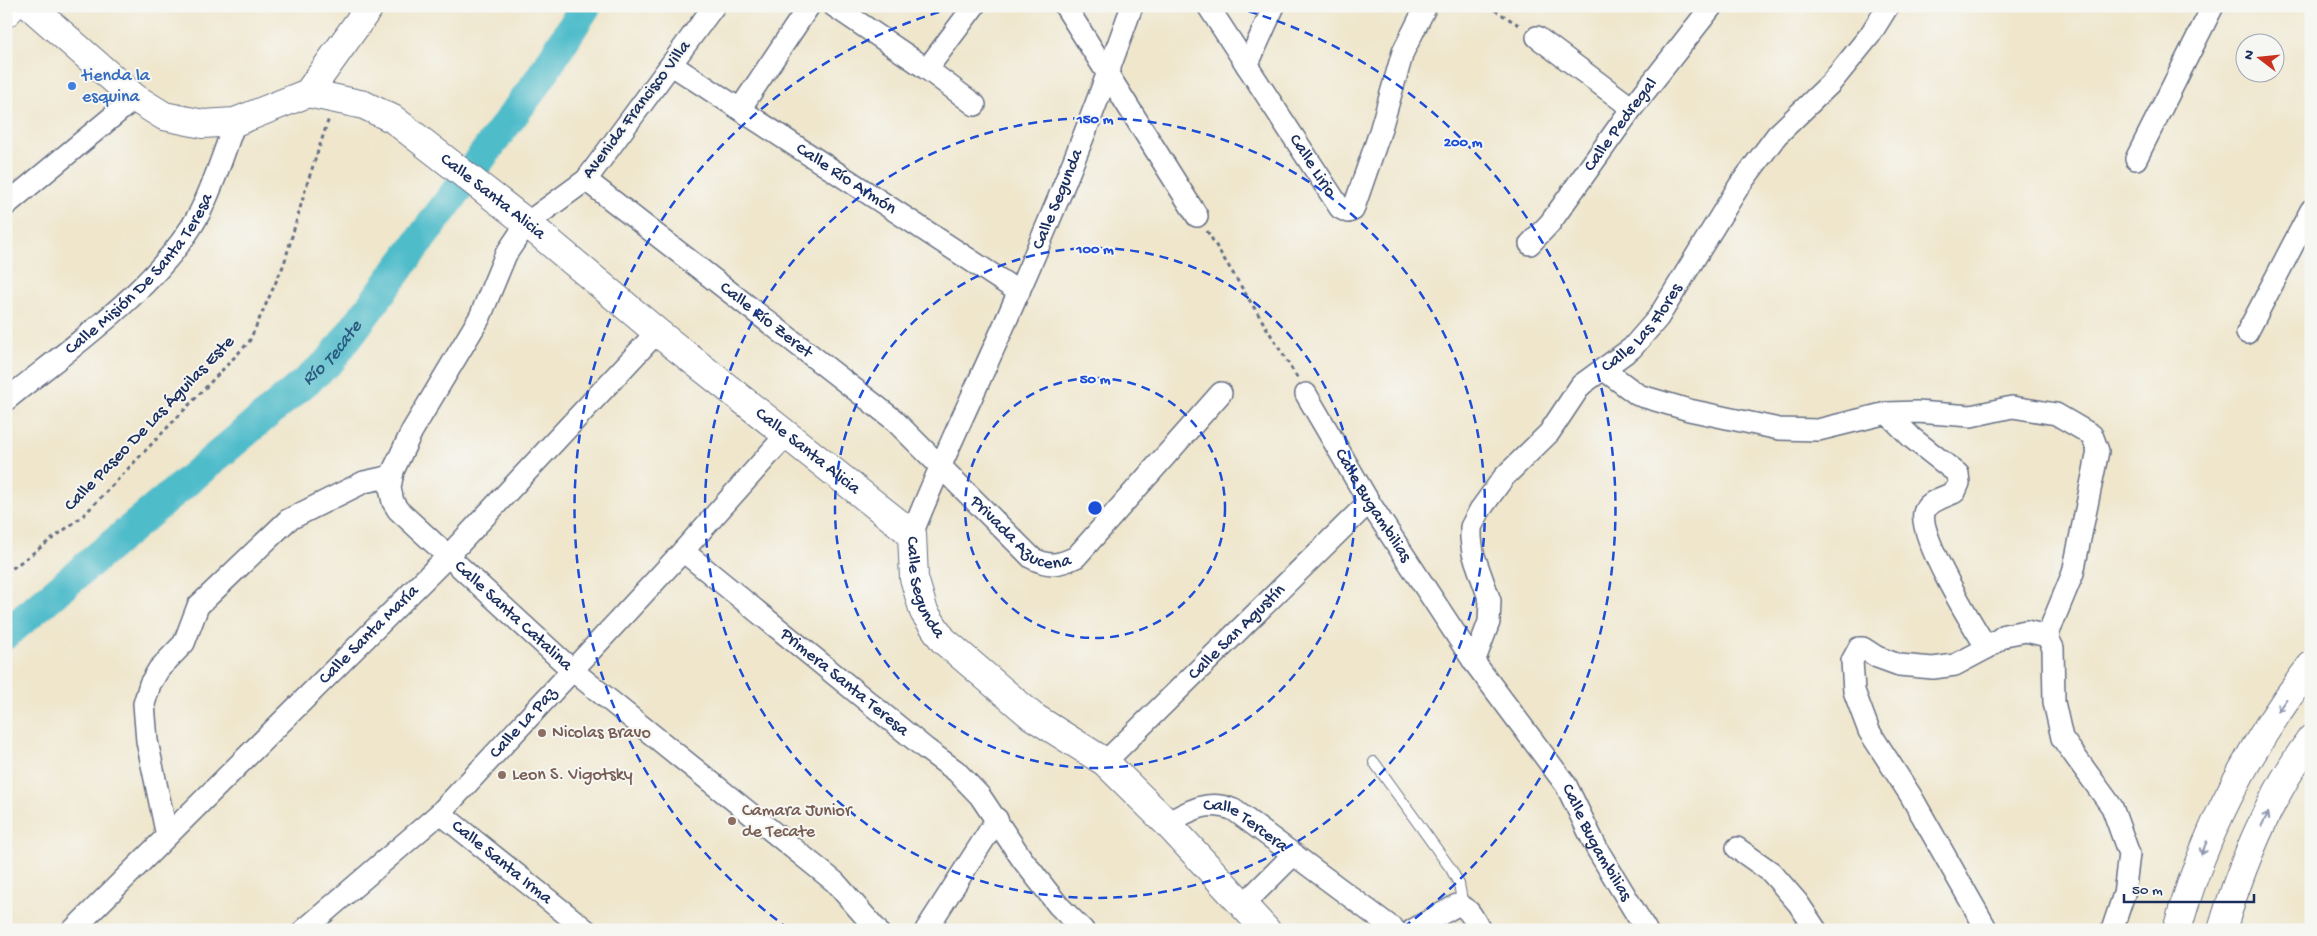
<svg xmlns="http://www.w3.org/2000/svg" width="2317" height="936" font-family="'Gochi Hand',sans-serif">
  <rect width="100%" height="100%" fill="#f6f6f2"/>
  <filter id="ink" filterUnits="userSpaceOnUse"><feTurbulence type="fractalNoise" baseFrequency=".02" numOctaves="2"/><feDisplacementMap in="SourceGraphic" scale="10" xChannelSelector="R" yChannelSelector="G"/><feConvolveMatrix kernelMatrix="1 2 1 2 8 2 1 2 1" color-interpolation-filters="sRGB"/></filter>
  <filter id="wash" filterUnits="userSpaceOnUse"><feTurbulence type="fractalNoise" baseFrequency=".0096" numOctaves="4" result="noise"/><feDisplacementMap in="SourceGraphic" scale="20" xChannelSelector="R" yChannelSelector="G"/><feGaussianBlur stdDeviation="1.12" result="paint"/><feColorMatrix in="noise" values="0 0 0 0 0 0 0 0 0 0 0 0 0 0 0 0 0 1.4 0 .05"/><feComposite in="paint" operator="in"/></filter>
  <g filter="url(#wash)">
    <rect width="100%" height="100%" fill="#efe6cc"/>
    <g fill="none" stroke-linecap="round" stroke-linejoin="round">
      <path stroke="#4fbcca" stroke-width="31" id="s1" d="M6,634L330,361L536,84L586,6"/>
    </g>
  </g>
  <g filter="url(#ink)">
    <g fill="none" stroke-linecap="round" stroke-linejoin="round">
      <defs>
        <path id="lane" d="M1374,762L1451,869L1459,884L1463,906"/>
        <g id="street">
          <path id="s2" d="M714,6L586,180L527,223L506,254L480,317L412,431L393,471L390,488L393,502L398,510L572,670L835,882L877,930"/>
          <path d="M834,6L927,69L975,105"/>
          <path d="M1065,6L1197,216"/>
          <path id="s3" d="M1208,6L1340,208L1348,212L1353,210L1379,135L1403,52L1426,6"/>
          <path d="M1537,37L1632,108"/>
          <path id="s4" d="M672,65L1019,292"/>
          <path d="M1247,66L1274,6"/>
          <path d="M927,69L974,6"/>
          <path d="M740,109L809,6"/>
          <path d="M2136,159L2213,6"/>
          <path id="s5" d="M586,180L893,419L1032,558C1049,567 1059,565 1076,557L1221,393"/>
          <path d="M6,205L135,98"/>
          <path id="s6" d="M1530,244L1550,223L1632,108L1712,6"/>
          <path d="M2247,333L2311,210"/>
          <path d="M1603,369L1638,395L1689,410L1779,429L1818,430L1887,413L1912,438L1958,474L1959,483L1955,492C1945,497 1927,501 1924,513C1918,536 1973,626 1987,648"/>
          <path id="s7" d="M1306,394L1369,502L1474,662L1566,785L1597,849L1646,930"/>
          <path id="s8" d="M6,400C70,348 159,287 199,214C214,185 224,152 235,122"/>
          <path d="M1887,413L1917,412L1971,416L2012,407L2056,414L2092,435L2098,451L2073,573L2047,636"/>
          <path id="s9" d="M912,534C945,451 984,373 1019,291C1060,198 1098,103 1132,6"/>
          <path id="s10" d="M683,551L926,749L956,771L980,796L1022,859L1058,905L1083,930"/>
          <path id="s11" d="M1474,662L1489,622L1490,601L1473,553L1471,538V527L1480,510L1504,477L1549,433L1581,385L1632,348L1658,318L1739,186L1777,135L1831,83L1870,35L1888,6"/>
          <path id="s12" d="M1105,762L1369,502"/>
          <path id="s13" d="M440,813L586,930"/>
          <path id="s14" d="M1167,823C1191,810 1207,799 1234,810L1395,930"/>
          <path d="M167,836L147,741L144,704L150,684L159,669L184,643L198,606L288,520L364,482L392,476"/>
          <path d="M1737,848L1771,872L1798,903L1816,930"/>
          <path d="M1242,906L1294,854"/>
          <path id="s15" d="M73,930L449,555L657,332"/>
          <path id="s16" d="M304,930L440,813L683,551L787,434"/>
          <path d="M926,930L997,819"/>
          <path d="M1413,930L1457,905C1469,906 1474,920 1480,930"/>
          <path d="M1987,930L1911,796L1869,731L1854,691L1852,661L1859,648H1863L1877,657L1899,665L1933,668L1955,665L1987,648L2005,635L2026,631L2047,636L2053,648L2054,702L2062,738L2112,807L2129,854L2124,894L2112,930"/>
        </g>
        <g id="secondary">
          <path id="s17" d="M30,6L135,98L164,116L203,124L235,122L308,93L364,105L393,119L527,223L657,332L912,534L914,578L924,612L943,640L1032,716L1105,762L1167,823L1266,930"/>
          <path d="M6,13L13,6"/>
          <path d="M308,93L370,6"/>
        </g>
        <path id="highway" d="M2177,930C2204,832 2249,746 2311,666
          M2222,930C2242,863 2270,795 2311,739"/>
      </defs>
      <use href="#lane" stroke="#656f84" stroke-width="12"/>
      <use href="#street" stroke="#656f84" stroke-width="24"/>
      <use href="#secondary" stroke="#656f84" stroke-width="30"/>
      <use href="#highway" stroke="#656f84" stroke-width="30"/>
      <path stroke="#656f84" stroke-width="3" stroke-dasharray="4 4" stroke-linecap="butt" d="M1488,6L1522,27
        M1207,231L1298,379
        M6,573L83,516L249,342L284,264L307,184L329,118"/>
      <use href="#lane" stroke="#fff" stroke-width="10"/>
      <use href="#street" stroke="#fff" stroke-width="21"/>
      <use href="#secondary" stroke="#fff" stroke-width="28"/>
      <use href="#highway" stroke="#fff" stroke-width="28"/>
    </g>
    <defs><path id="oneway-shaft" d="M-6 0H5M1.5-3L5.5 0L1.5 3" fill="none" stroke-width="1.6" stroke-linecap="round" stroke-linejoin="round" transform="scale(1.25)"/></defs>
    <g stroke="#8d97ae">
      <use href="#oneway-shaft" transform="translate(2282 705) rotate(126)"/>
      <use href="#oneway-shaft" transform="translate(2265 819) rotate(-63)"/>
      <use href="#oneway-shaft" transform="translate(2204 848) rotate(113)"/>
    </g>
  </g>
  <g fill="none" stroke="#1d4ed8" stroke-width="2.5" stroke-dasharray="9 6">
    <circle cx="1095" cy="508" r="130"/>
    <circle cx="1095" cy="508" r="260"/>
    <circle cx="1095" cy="508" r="390"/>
    <path d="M789 929A520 520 0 0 1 956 7M1234 7A520 520 0 0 1 1401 929"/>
  </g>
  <circle fill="#3f7fe0" stroke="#f6f6f2" stroke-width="2" cx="72" cy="86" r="5"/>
  <g fill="#8d6e63" stroke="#f6f6f2" stroke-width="2">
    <circle cx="542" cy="733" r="5"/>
    <circle cx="502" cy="775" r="5"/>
    <circle cx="732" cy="821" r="5"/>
  </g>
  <g text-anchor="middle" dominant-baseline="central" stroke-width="4" stroke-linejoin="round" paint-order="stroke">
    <g font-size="18" fill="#366cbe" stroke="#f6f6f2" text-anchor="start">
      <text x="82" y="76">tienda la<tspan x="82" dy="21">esquina</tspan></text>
    </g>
    <g font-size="18" fill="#1b2f5e" stroke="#f6f6f2">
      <text transform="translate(637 110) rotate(-53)">Avenida Francisco Villa</text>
      <text stroke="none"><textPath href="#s6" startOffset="150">Calle Pedregal</textPath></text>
      <text stroke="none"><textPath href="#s3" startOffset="191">Calle Lirio</textPath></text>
      <text stroke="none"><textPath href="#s4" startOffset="208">Calle Río Armón</textPath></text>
      <text stroke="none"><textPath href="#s17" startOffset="540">Calle Santa Alicia</textPath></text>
      <text stroke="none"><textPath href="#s9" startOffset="365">Calle Segunda</textPath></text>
      <text stroke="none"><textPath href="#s8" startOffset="185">Calle Misión De Santa Teresa</textPath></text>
      <text stroke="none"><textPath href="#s5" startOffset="228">Calle Río Zeret</textPath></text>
      <text stroke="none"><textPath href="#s11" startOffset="406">Calle Las Flores</textPath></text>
      <text transform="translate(150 424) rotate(-46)">Calle Paseo De Las Águilas Este</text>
      <text stroke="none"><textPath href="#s17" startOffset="945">Calle Santa Alicia</textPath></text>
      <text stroke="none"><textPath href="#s7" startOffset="130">Calle Bugambilias</textPath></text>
      <text stroke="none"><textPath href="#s5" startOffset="564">Privada Azucena</textPath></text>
      <text stroke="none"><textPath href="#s17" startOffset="1134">Calle Segunda</textPath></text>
      <text stroke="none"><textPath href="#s2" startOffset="769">Calle Santa Catalina</textPath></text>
      <text stroke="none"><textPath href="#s12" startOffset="185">Calle San Agustín</textPath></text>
      <text stroke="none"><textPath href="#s15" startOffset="418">Calle Santa María</textPath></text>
      <text stroke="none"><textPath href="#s10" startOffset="208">Primera Santa Teresa</textPath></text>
      <text stroke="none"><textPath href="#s16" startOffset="302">Calle La Paz</textPath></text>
      <text stroke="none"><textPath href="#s14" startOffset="88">Calle Tercera</textPath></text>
      <text stroke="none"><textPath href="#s7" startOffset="535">Calle Bugambilias</textPath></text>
      <text stroke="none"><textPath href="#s13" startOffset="79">Calle Santa Irma</textPath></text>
    </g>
    <g font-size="18" fill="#785e54" stroke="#f6f6f2" text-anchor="start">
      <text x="552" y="733">Nicolas Bravo</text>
      <text x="512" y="775">Leon S. Vigotsky</text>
      <text x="742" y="811">Camara Junior<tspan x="742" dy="21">de Tecate</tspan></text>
    </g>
    <g font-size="19" font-style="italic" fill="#2b597e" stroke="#f6f6f2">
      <text stroke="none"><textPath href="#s1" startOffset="431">Río Tecate</textPath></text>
    </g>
  </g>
  <circle cx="1095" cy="508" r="8" fill="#1d4ed8" stroke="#f6f6f2" stroke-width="2.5"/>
  <g font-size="15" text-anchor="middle" font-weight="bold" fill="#1d4ed8" stroke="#f6f6f2" stroke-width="4" stroke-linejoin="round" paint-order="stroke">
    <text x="1095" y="123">150 m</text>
    <text x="1463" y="146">200 m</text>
    <text x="1095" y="253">100 m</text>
    <text x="1095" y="383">50 m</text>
  </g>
  <rect width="2317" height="936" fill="none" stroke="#f6f6f2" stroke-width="25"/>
  <g transform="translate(2260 58) rotate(286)"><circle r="24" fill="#f6f6f2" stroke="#9ea6b7"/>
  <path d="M0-4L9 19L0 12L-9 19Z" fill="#c8321e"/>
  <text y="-8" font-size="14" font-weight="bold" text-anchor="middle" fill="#1b2f5e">N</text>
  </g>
  <path d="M2124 894v8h130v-8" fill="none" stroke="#1b2f5e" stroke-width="2.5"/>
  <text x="2132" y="894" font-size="15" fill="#1b2f5e" stroke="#f6f6f2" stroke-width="4" paint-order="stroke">50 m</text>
</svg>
